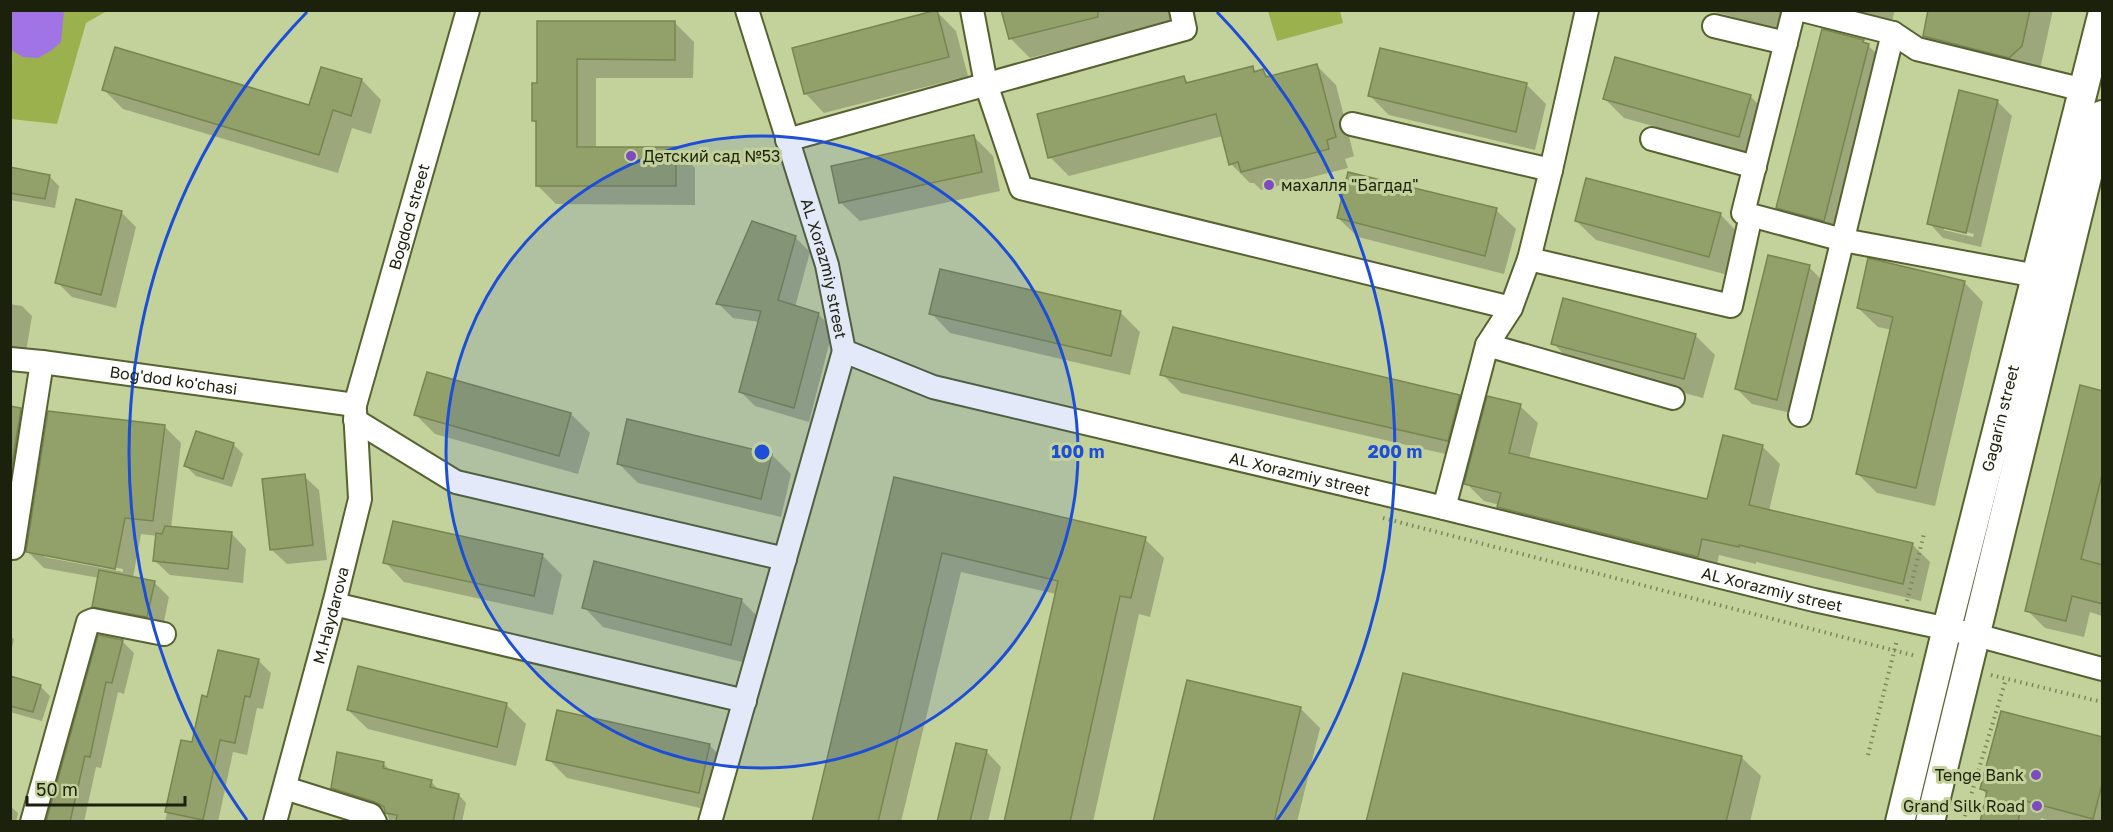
<svg xmlns="http://www.w3.org/2000/svg" width="2113" height="832" font-family="'Golos Text',sans-serif">
  <rect width="100%" height="100%" fill="#c3d29a"/>
  <path fill="#9bb14e" d="M11,11H107L86,23L57,124L11,119Z
    M1268,11H1340L1343,23L1277,41Z"/>
  <path fill="#a074e4" d="M11,10L64,11L61,42L52,50L38,58L23,57L11,50Z"/>
  <path fill="#0003" fill-rule="evenodd" d="M1003,10H1176L1178,20L1030,58L1010,38Z
    M1708,10H1794L1788,32Z
    M1840,10H1895L1889,32Z
    M1930,10H2053L2041,65L2029,76L1944,55L1924,36Z
    M937,12L956,31L968,76L824,113L805,93Z
    M538,22H674L694,42L693,78H596V148L676,149L695,168V205L556,204L537,185V124L534,121L538,84Z
    M1863,41L1888,64L1843,239L1797,227L1778,207Z
    M1381,50L1527,85L1546,104L1535,150L1389,115L1370,96Z
    M1316,65L1336,85L1354,156L1345,159L1348,168L1261,190L1254,183H1250L1231,164L1223,136L1069,176L1050,157L1184,78L1190,84L1252,67L1257,72L1263,71L1270,78Z
    M322,68L362,80L381,100L371,134L352,128L338,173L123,109L104,90L310,107Z
    M1750,96L1769,115L1758,155L1624,118L1605,99Z
    M1997,101L2012,116L1981,247L1943,238L1929,223ZM1944,226L1974,234L1973,237L1944,230Z
    M974,137L993,156L1000,191L860,221L840,202Z
    M10,168L49,176L59,186L55,208L10,200Z
    M1496,210L1516,229L1504,274L1358,237L1338,218Z
    M121,212L136,227L116,308L72,297L57,282Z
    M1720,214L1739,234L1728,275L1596,240L1576,221Z
    M795,237L810,252L795,307L818,314L833,329L809,422L755,406L740,391L759,322L733,318L718,303Z
    M1809,267L1824,282L1791,413L1752,404L1737,389Z
    M941,271L1121,313L1140,332L1130,375L950,333L931,313Z
    M1964,282L1983,302L1935,506L1877,493L1858,474L1892,330L1878,327L1858,308Z
    M10,304L22,306L32,316L26,352L10,349Z
    M1695,335L1715,355L1703,398L1572,363L1553,343Z
    M1162,374L1459,396L1478,416L1467,459L1181,393Z
    M2102,392V616L2090,612L2084,637L2045,628L2027,610Z
    M1520,406L1538,423L1529,459L1709,501L1762,446L1780,464L1769,511L1912,544L1930,562L1921,601L1756,562V564L1719,555L1715,574L1517,524L1499,507L1500,505L1484,501L1466,483Z
    M10,408L20,409L35,424L26,485L10,482Z
    M571,414L590,433L578,474L435,434L416,415Z
    M164,426L181,443L171,528L232,534L246,549L243,583L170,575L155,561L158,536L141,534L133,578L154,582L169,597L162,631L108,621L93,607L99,578L44,568L27,551ZM44,554L123,569V572L44,557Z
    M233,444L243,454L232,487L196,476L186,466Z
    M772,455L791,474L781,517L638,483L618,463Z
    M304,476L319,490L327,560L287,564L272,550Z
    M895,479L1145,539L1164,558L1150,617L1139,614L1093,822H1006L1056,594L961,572L901,822H813Z
    M542,555L562,575L553,615L404,582L385,562Z
    M741,600L761,620L750,664L603,627L584,607Z
    M10,636L14,639L10,656Z
    M122,641L134,653L124,694L118,692L101,768L96,767L84,822H48Z
    M258,660L271,673L263,709L257,708L247,755L233,752L218,822H165L182,741L193,744L209,698Z
    M359,668L507,705L526,724L516,766L368,729L348,710Z
    M10,678L40,686L50,696L42,721L10,712Z
    M1301,709L1320,728L1297,822H1154Z
    M2102,739V822H2054L2041,818L2040,822H1982L1987,795L1982,789Z
    M709,745L729,764L718,812L567,778L548,759Z
    M987,752L1001,767L988,822H938Z
    M1741,757L1761,776L1750,822H1368Z
    M383,763L391,771L431,781L439,791L459,795L466,803L462,822H402L392,819L395,822H390L386,811L341,796L333,788Z
    M10,806L18,813L16,822H10Z"/>
  <path fill="#92a06a" stroke="#788550" stroke-width="1.5" d="M937,10L949,57L804,94L792,48Z
    M1001,10H1098V17L1009,39Z
    M1928,10H2030L2022,46L2009,58L1923,36Z
    M537,21H675V60L577,59V147H676V186H536V121H532V83H537Z
    M1822,29L1864,40L1863,42L1869,44L1824,221L1776,208Z
    M115,47L309,105L321,67L362,79L351,116L333,110L319,155L102,90Z
    M1380,48L1527,83L1516,132L1368,96Z
    M1615,57L1751,95L1739,137L1603,99Z
    M1317,64L1336,137L1327,140L1329,149L1241,172L1238,162L1229,165L1216,114L1048,158L1037,114L1184,76L1186,83L1253,66L1254,72L1263,69L1266,77Z
    M1959,90L1998,100L1966,233L1927,224Z
    M974,135L982,172L839,203L831,166Z
    M10,167L50,175L45,199L10,193Z
    M1348,172L1497,208L1485,256L1337,218Z
    M1586,178L1721,213L1709,257L1575,221Z
    M76,199L122,211L101,295L55,283Z
    M752,221L796,236L778,300L819,313L794,408L739,392L761,311L716,304Z
    M1768,255L1810,265L1777,400L1735,389Z
    M1868,258L1965,281L1916,488L1856,474L1893,317L1857,308Z
    M940,269L1121,311L1111,356L929,314Z
    M1563,298L1696,334L1684,379L1551,344Z
    M1173,327L1460,395L1448,441L1160,375Z
    M427,372L571,413L559,456L414,415Z
    M2080,385L2103,391V471L2081,559L2103,565V604L2072,596L2066,621L2025,611Z
    M1487,396L1521,404L1509,453L1707,499L1723,435L1763,445L1749,505L1913,543L1903,584L1739,545V547L1702,539L1698,557L1497,507L1501,493L1464,484Z
    M10,406L21,408L11,471H10Z
    M48,411L165,425L153,521L125,518L115,569L26,552Z
    M627,419L772,454L761,499L617,464Z
    M196,431L234,443L223,479L184,466Z
    M305,474L313,545L270,550L262,479Z
    M894,477L1146,537L1131,598L1120,596L1070,822H1004L1058,581L942,553L878,822H812Z
    M393,521L543,554L534,596L383,563Z
    M165,526L232,532L228,569L153,561L156,533L162,534Z
    M594,561L742,599L731,645L582,608Z
    M99,570L155,581L147,617L92,607Z
    M98,635L123,640L112,683L106,682L90,757L85,756L70,822H46Z
    M218,650L259,659L250,697L245,696L235,743L220,740L203,820L165,812L181,740L192,742L202,695L207,697Z
    M358,666L507,703L497,747L347,710Z
    M1403,673L1742,756L1726,822H1366Z
    M10,676L41,685L33,712L10,706Z
    M1187,680L1301,707L1274,822H1153Z
    M557,710L710,744L699,793L546,760Z
    M2001,711L2103,737V781L2093,819L2022,800L2018,822H1980L1987,791L1980,789Z
    M956,743L987,750L970,822H937Z
    M337,752L384,762L383,768L432,780L430,787L459,794L453,822H396L397,815L385,813L384,807L375,802L331,788Z"/>
  <g fill="none" stroke-linecap="round" stroke-linejoin="round">
    <defs>
      <g id="minor">
        <path id="s1" d="M747,10L827,265L844,351L933,387L1444,508L1814,600L1976,635L2102,669"/>
        <path d="M972,10L986,84L1021,188L1511,308"/>
        <path d="M1794,10L1743,213L1843,240L2037,276"/>
        <path d="M1714,26L1786,43"/>
        <path d="M1893,33L1917,49L2084,90"/>
        <path d="M1352,124L1551,170"/>
        <path d="M1652,139L1755,167"/>
        <path d="M787,140L1185,29L1181,10"/>
        <path d="M1529,259L1731,306L1751,215"/>
        <path d="M1487,345L1673,398"/>
        <path id="s2" d="M10,359L42,362L355,405L468,10"/>
        <path d="M1800,415L1893,33L1802,10"/>
        <path d="M355,420L456,482L785,559"/>
        <path d="M1444,508L1487,345L1511,308L1529,259L1551,170L1587,10"/>
        <path d="M13,548L42,362"/>
        <path d="M334,604L745,701"/>
        <path d="M285,788L371,815L375,822"/>
        <path d="M32,822L88,622L93,620L164,634"/>
        <path id="s3" d="M275,822L334,604L360,499L355,410"/>
        <path d="M710,822L844,351"/>
      </g>
      <g id="major">
        <path id="s4" d="M1900,822L1947,628L2102,16"/>
        <path d="M1930,822L2102,115"/>
      </g>
    </defs>
    <use href="#minor" stroke="#56622f" stroke-width="26"/>
    <use href="#major" stroke="#56622f" stroke-width="32"/>
    <path stroke="#7c865d" stroke-width="4" stroke-dasharray="1.5 4.5" stroke-linecap="butt" d="M1383,518L1916,656
      M1907,601L1924,534
      M1991,675L2102,702
      M1868,755L1897,640
      M1963,822L2006,679"/>
    <use href="#minor" stroke="#fff" stroke-width="22"/>
    <use href="#major" stroke="#fff" stroke-width="28"/>
  </g>
  <circle cx="762" cy="452" r="316" fill="#1d4ed8" fill-opacity=".12"/>
  <g fill="none" stroke="#1d4ed8" stroke-width="3">
    <circle cx="762" cy="452" r="316"/>
    <path d="M247 820A633 633 0 0 1 307 12M1217 12A633 633 0 0 1 1277 820"/>
  </g>
  <g fill="#7d4ac1" stroke="#c3d29a" stroke-width="2">
    <circle cx="631" cy="156" r="6"/>
    <circle cx="1269" cy="185" r="6"/>
    <circle cx="2036" cy="775" r="6"/>
    <circle cx="2037" cy="806" r="6"/>
  </g>
  <g text-anchor="middle" dominant-baseline="central" stroke-width="6" stroke-linejoin="round" paint-order="stroke">
    <g font-size="16" fill="#1c210b" stroke="#c3d29a" text-anchor="start">
      <text x="643" y="156">Детский сад №53</text>
      <text x="1281" y="185">махалля "Багдад"</text>
      <text x="2024" y="775" text-anchor="end">Tenge Bank</text>
      <text x="2025" y="806" text-anchor="end">Grand Silk Road</text>
    </g>
    <g font-size="16" fill="#1c210b" stroke="#c3d29a">
      <text stroke="none"><textPath href="#s2" startOffset="544">Bogdod street</textPath></text>
      <text stroke="none"><textPath href="#s1" startOffset="270">AL Xorazmiy street</textPath></text>
      <text stroke="none"><textPath href="#s2" startOffset="165">Bog'dod ko'chasi</textPath></text>
      <text stroke="none"><textPath href="#s4" startOffset="416">Gagarin street</textPath></text>
      <text stroke="none"><textPath href="#s1" startOffset="828">AL Xorazmiy street</textPath></text>
      <text stroke="none"><textPath href="#s1" startOffset="1314">AL Xorazmiy street</textPath></text>
      <text stroke="none"><textPath href="#s3" startOffset="214">M.Haydarova</textPath></text>
    </g>
  </g>
  <circle cx="762" cy="452" r="9" fill="#1d4ed8" stroke="#c3d29a" stroke-width="3"/>
  <g font-size="18" text-anchor="middle" font-weight="bold" fill="#1d4ed8" stroke="#c3d29a" stroke-width="6" stroke-linejoin="round" paint-order="stroke">
    <text x="1078" y="458">100 m</text>
    <text x="1395" y="458">200 m</text>
  </g>
  <rect width="2113" height="832" fill="none" stroke="#1c210b" stroke-width="24"/>
  <path d="M27 796v9h158v-9" fill="none" stroke="#1c210b" stroke-width="3"/>
  <text x="36" y="796" font-size="18" fill="#1c210b" stroke="#c3d29a" stroke-width="4.5" paint-order="stroke">50 m</text>
</svg>
